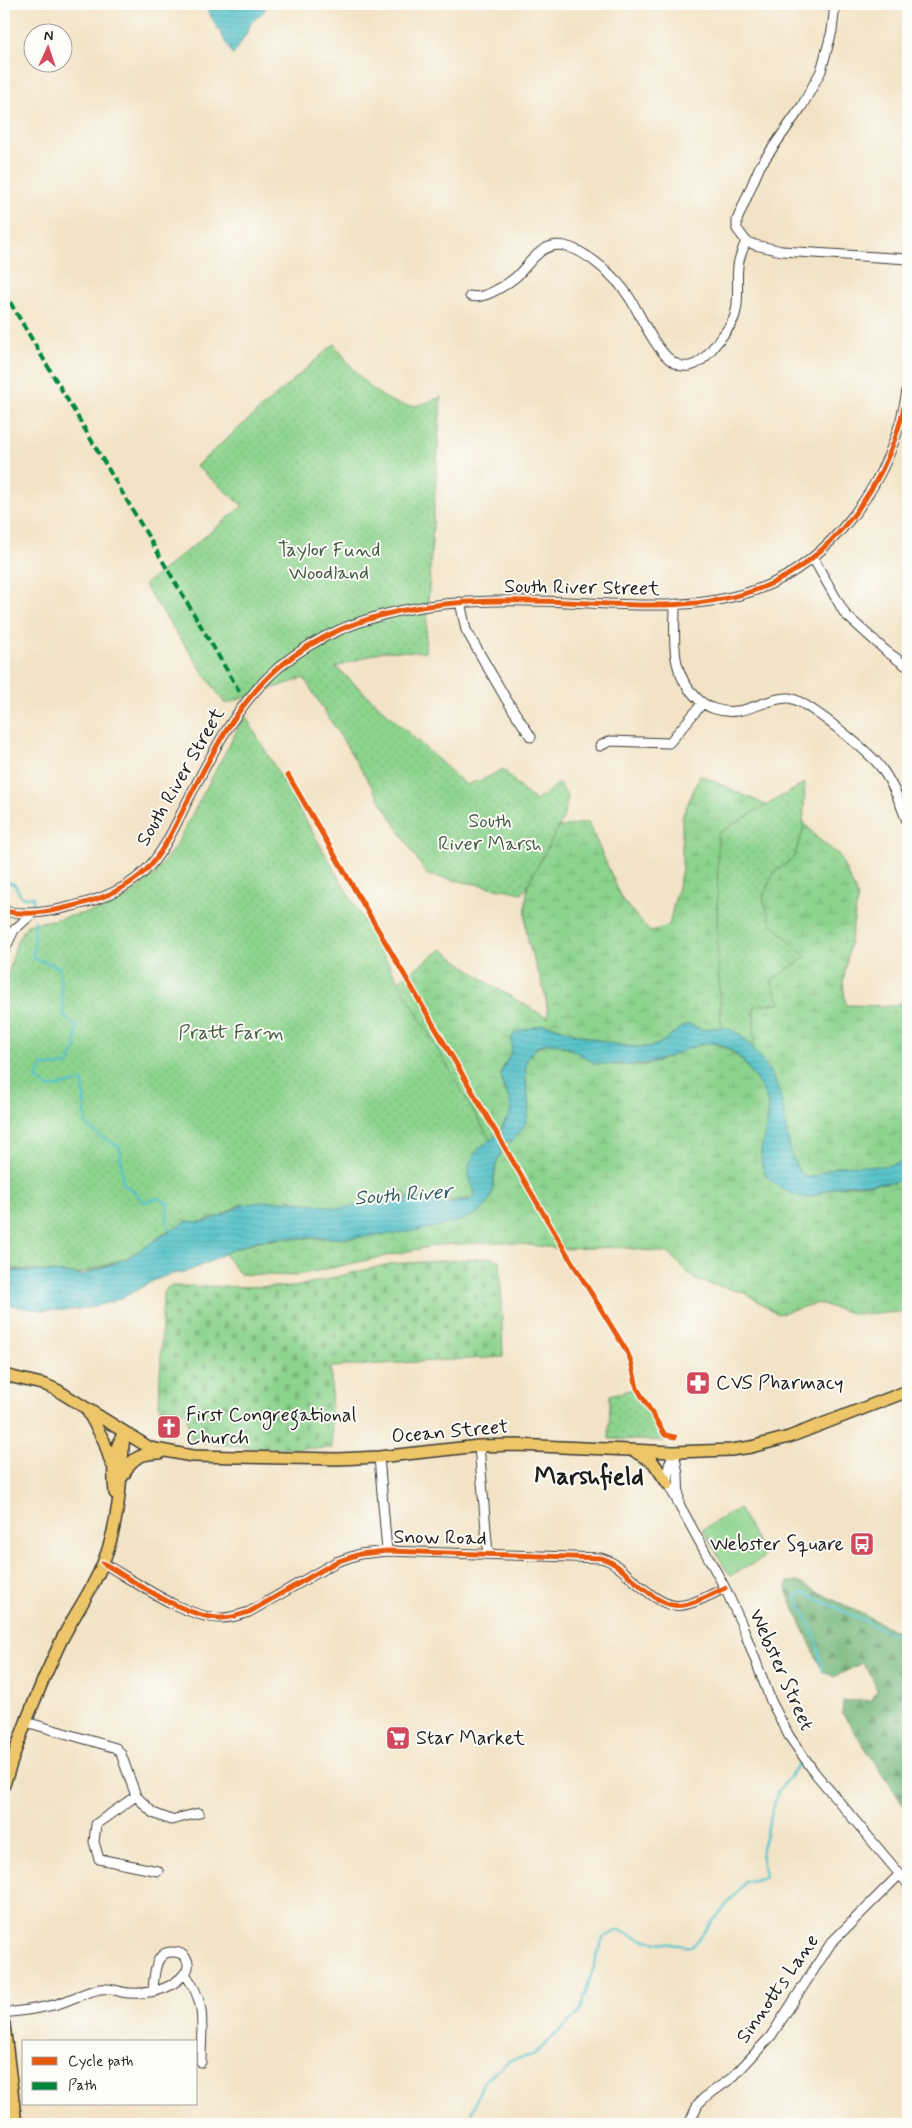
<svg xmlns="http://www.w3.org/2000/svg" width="912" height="2128" font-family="Mynerve,sans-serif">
  <defs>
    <pattern id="forest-firs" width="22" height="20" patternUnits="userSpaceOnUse" patternTransform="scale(1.25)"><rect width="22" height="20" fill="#71b578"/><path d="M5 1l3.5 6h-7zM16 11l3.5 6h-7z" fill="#5c9262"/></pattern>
    <pattern id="wetland-marsh" width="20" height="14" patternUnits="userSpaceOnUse" patternTransform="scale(1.25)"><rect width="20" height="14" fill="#8cd38d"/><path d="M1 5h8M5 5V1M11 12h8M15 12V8" fill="none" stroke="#78b579"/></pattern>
    <pattern id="cemetery-stones" width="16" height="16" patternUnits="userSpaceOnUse" patternTransform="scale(1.25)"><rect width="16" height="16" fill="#8cd38d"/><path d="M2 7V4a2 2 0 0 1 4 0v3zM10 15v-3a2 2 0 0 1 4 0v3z" fill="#78b579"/></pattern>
    <pattern id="park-dots" width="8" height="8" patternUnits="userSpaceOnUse" patternTransform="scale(1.25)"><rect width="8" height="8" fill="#8cd38d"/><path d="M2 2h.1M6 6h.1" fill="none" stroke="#78b579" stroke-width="1.8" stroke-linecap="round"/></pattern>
    <pattern id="water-rules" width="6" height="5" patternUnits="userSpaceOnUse" patternTransform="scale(1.25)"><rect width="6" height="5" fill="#54c2c9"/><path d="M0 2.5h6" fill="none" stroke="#49a6ac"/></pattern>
  </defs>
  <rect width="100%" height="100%" fill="#fdfcf7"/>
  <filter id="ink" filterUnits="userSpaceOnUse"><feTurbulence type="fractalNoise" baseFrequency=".02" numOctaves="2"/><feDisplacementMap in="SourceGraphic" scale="10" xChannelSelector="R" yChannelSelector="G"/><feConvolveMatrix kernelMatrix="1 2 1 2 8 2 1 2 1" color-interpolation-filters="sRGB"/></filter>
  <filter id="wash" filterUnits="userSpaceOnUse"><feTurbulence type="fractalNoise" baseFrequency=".0096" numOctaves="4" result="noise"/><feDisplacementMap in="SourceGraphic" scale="20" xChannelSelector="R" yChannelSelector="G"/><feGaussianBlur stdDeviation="1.12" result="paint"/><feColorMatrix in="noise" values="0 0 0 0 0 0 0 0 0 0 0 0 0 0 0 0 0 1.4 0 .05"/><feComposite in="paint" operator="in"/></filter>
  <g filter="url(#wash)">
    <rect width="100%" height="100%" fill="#f2e3c6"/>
    <path fill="url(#forest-firs)" stroke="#46684a" d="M788,1582H798L908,1637V1812L842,1713L843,1701L872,1700L877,1690L872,1677L862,1663L834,1677L822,1670L786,1590Z"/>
    <path fill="url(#wetland-marsh)" stroke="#547854" d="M700,775L766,805L787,802L817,838L839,855L858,897L843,983L846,1005L892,1006L908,1000V1157C885,1175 861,1161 836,1167C826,1169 818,1176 807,1178C784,1164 788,1114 778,1090C773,1077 766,1064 757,1054C749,1043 748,1039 735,1034C721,1029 717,1026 702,1030L689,1024C675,1028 668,1042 653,1046C631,1053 573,1033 551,1025H541L512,1037V1050L501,1072L503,1088L511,1101V1112L502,1126L501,1133L482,1145L475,1194L470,1200L459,1203L408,1199L339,1208L294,1201H267L244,1205L218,1217L162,1234L125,1259L92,1272L4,1270V1203L378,996L442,949L491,985L548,1018C547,986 534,968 528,940C521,907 530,860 544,830L588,822L623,901L650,932L669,925L682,869V817Z
      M550,1043C562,1046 572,1049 583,1055C586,1056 588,1060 592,1061C597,1064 631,1066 637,1066C662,1064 681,1047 706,1043C732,1040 765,1082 768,1106C769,1122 763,1139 761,1155L807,1198L837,1187L894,1182L908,1179V1312L855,1314L817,1303L778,1314L745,1293L695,1280L668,1253L618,1247L564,1249L503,1242L437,1245L294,1276L240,1274L223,1253L258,1241L289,1238H353L429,1228L463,1220L495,1176C494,1165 499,1157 500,1146L510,1139L511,1141C516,1133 527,1121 528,1111C531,1085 511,1052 550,1043Z"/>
    <path fill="url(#cemetery-stones)" stroke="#547854" d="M491,1258L500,1261L503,1357L331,1367L332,1448C284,1449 238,1449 191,1440L186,1413L177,1409L159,1408L163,1292L170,1286L295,1287L389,1264Z"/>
    <path fill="url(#park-dots)" stroke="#547854" d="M334,344C353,368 376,404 411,406C420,406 433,400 441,397L425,652L383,651L336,667L466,785L484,779L503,769L521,789L536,801L559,783L568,797L563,819L523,893L427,875L304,678L225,704L144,585L243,506L196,466Z
      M245,715L490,1140L474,1164L476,1199L449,1200L444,1193V1200L410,1198L404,1192L405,1198L395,1203L374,1205L370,1202V1206L341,1212L298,1203L289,1198L290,1203L261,1202L245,1206L240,1204L219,1217H208V1223H195L183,1219L136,1255L78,1274L4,1268V990L17,941L27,925L100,910L126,899L154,875L175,847Z
      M805,783L803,831L794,857L773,874L763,897L771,923L806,957L771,981L780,1003L754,1006V1050C745,1037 737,1030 721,1029L717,933L718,833Z
      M634,1389L662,1437L667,1438V1441L609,1439L610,1395Z"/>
    <path fill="#8cd38d" stroke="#547854" d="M739,1508L764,1554L762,1559L731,1575L726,1570L703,1529Z"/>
    <path fill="url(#water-rules)" stroke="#386f72" d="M204,4H266L265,10L251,23L247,33L233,55Z
      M689,1024L702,1030C726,1023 740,1031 754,1050C764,1062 772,1074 778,1089C788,1113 784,1165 807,1178C818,1176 826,1169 836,1167C861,1161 886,1174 908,1157V1179C885,1186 860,1181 837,1187C827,1189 818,1195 808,1197C797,1200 769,1182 764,1172C762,1167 761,1158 761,1153C762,1137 771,1121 768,1104C765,1091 755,1079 748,1068C740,1057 729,1046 716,1043C698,1041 684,1052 669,1057C653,1063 638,1066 621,1064C613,1064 598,1065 591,1061C577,1053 556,1036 539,1046C515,1059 531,1093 528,1113C527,1126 519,1133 511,1142L509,1139L500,1146L502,1153C488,1169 500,1197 481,1211C453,1230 368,1238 333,1238C309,1238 282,1236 258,1241C235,1246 216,1259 196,1268C185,1273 173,1273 163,1277C147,1282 134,1293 119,1299C83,1313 40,1314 4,1303V1271H39L83,1275L125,1259L187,1221L203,1222L218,1217L243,1205L267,1201H294L339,1208L408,1199L448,1204L470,1200L475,1194C473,1186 467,1176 469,1167C472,1150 489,1141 501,1133C502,1124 508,1120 510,1112C514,1101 501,1088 501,1074C502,1067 509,1059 511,1052C513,1046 510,1039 514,1033L541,1025H551C573,1033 631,1053 653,1046C668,1042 675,1028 689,1024Z"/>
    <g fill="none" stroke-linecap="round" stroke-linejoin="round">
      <path stroke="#54c2c9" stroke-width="2.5" d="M4,880L15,885L21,897H33V905
        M35,920L33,958L59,967L64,1017L76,1025V1049L68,1065L42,1066L36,1079L50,1088L83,1081L86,1124L98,1135L120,1147L123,1184L134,1191L144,1202L158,1198L168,1203L167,1225L172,1231
        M823,1672L816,1638L796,1597L802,1592L908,1641
        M468,2124L483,2082L510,2060L533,2055L579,2013L603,1938L618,1930L644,1940L692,1947L745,1882L765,1877L761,1852L778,1791L799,1764"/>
    </g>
  </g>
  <g filter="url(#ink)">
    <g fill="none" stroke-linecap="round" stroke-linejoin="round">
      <defs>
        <path id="minor" d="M746,241L737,229V220L760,166L802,106L821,71L832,31L835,4
          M470,296C477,298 481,296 488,294C499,289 508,284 517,276C531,262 542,241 565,246C587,251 617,278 629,297C646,322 673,401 712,349C719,339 732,327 735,315C740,299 736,282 738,266C739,257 743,249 746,241L755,245L782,251L908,259
          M813,558L845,614L886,651L908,667
          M460,602L466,630L506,699L531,737
          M675,604C675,639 669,671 696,697C706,708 722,713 737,711C754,709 772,697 789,698C806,700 872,754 882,769C894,786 901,805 908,824
          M600,746L610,741L669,743L702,704
          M4,911C27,916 50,912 73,906C99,900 125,890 145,871C164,852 175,826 187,802C212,753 236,705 278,668C363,595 484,598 589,603C646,606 707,609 761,588C798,574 828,547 852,517C882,479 901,433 908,385
          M4,951L14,930L32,914
          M479,1446L488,1554
          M674,1452L669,1465L668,1484L725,1588L742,1625L771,1701L789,1736L815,1773L908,1884
          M674,1452L678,1474L679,1503
          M379,1457L387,1551
          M103,1563C134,1581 187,1619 222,1618C231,1618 240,1615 249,1612L336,1562L360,1554L387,1551L601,1558C613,1561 621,1569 630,1577C672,1614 676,1612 725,1588
          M26,1722L116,1748L121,1754L136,1796L153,1813L171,1820L199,1813
          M136,1796L96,1824L94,1842L99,1859L158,1871
          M185,1974C208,2004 201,2026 201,2062
          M4,2013C21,2011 40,2009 57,2004C71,2000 85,1992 100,1989C111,1987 120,1993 130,1993C151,1994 172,1989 185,1973C190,1967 189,1961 184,1956C181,1953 177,1952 173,1952C154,1950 154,1978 153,1991
          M689,2124L698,2104L704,2098L733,2077L771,2036L831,1943L899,1875"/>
        <path id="major" d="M4,1375L46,1385L57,1390L150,1448L192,1456L338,1459L379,1457L479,1446L516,1445L674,1452L731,1450L751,1447L789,1437L908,1391
          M87,1410L104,1441L111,1463
          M637,1453L653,1462L668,1484
          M124,1475C130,1458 142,1453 160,1453
          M115,1493C113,1472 112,1456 121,1438
          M4,1785C19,1737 38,1689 60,1643C73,1616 92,1591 103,1563C120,1522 121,1475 124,1432
          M4,2024L16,2124"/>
      </defs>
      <use href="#minor" stroke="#3c3a36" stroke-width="11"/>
      <use href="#major" stroke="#3c3a36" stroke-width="14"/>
      <use href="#minor" stroke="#fff" stroke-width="9"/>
      <use href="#major" stroke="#ecc669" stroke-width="11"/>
      <path stroke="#00873e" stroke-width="4" stroke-dasharray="8 4" stroke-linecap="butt" d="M4,292L241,694"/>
      <defs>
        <path id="cycleway" d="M288,775L564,1249L626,1350L631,1361L637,1388L665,1435L675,1437
          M4,911C27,916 50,912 73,906C99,900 125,890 145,871C164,852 175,826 187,802C212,753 236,705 278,668C363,595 484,598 589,603C646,606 707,609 761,588C798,574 828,547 852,517C882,479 901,433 908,385
          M103,1563C134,1581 187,1619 222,1618C231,1618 240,1615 249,1612L336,1562L360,1554L387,1551L601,1558C613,1561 621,1569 630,1577C672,1614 676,1612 725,1588"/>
      </defs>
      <use href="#cycleway" stroke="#fdfcf7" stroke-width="8"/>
      <use href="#cycleway" stroke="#e8590c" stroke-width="5"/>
    </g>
  </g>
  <defs>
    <symbol id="pharmacy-square" viewBox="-11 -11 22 22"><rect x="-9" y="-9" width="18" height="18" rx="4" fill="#d1495b" stroke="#fdfcf7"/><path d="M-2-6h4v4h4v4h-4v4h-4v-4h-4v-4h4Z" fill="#fff"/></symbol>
    <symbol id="church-square" viewBox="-11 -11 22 22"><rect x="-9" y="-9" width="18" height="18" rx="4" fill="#d1495b" stroke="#fdfcf7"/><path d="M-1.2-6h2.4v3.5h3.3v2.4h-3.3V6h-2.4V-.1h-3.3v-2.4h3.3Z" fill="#fff"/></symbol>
    <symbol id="bus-square" viewBox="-11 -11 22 22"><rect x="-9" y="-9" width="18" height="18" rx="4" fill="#d1495b" stroke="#fdfcf7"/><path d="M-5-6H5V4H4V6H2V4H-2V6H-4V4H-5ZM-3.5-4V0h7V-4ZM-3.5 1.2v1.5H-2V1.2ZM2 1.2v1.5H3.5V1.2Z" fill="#fff"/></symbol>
    <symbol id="supermarket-square" viewBox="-11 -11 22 22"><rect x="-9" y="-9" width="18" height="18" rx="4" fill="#d1495b" stroke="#fdfcf7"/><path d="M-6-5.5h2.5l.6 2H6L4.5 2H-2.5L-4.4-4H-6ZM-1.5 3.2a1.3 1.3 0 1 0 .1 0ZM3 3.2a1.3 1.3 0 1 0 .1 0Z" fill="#fff"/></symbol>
  </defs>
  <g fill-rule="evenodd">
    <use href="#pharmacy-square" x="684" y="1369" width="28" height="28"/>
    <use href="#church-square" x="155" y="1413" width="28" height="28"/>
    <use href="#bus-square" x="848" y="1530" width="28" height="28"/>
    <use href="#supermarket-square" x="384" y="1724" width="28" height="28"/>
  </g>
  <g text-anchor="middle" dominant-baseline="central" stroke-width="4" stroke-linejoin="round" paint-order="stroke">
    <g font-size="20" fill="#435c44" stroke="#fdfcf7">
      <text x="329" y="550">Taylor Fund<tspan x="329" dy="23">Woodland</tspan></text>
      <text x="490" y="821">South<tspan x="490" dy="23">River Marsh</tspan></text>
      <text x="231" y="1033">Pratt Farm</text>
    </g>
    <g font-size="20" fill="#1c1c1c" stroke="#fdfcf7">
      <text transform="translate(582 588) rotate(1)">South River Street</text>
      <text transform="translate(181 777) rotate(-60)">South River Street</text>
      <text transform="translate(450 1432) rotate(-5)">Ocean Street</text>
      <text transform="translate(440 1538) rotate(1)">Snow Road</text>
      <text transform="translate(781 1670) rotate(66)">Webster Street</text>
      <text transform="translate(778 1989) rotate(-55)">Sinnotts Lane</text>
    </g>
    <g font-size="20" fill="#1c1c1c" stroke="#fdfcf7" text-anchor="start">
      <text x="716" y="1383">CVS Pharmacy</text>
      <text x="186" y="1415">First Congregational<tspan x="186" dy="23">Church</tspan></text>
      <text x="844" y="1544" text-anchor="end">Webster Square</text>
      <text x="416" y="1738">Star Market</text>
    </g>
    <g font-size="21" font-style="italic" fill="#325e61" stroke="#fdfcf7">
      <text transform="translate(403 1195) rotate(-4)">South River</text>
    </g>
    <g font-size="25" font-weight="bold" fill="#1c1c1c" stroke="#fdfcf7">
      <text x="589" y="1477">Marshfield</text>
    </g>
  </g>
  <rect width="912" height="2128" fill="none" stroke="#fdfcf7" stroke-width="20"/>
  <rect x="22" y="2040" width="175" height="65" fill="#fdfcf7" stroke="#a3a29f"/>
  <rect x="32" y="2057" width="25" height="8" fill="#e8590c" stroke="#a3a29f"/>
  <text x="68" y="2066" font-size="15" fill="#1c1c1c">Cycle path</text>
  <rect x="32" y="2082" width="25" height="8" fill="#00873e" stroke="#a3a29f"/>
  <text x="68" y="2090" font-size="15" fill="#1c1c1c">Path</text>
  <g transform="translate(48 48) rotate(3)"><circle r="24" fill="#fdfcf7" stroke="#a3a29f"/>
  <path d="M0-4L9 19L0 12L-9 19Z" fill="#d1495b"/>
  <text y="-8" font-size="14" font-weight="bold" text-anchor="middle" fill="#1c1c1c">N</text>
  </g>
</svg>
